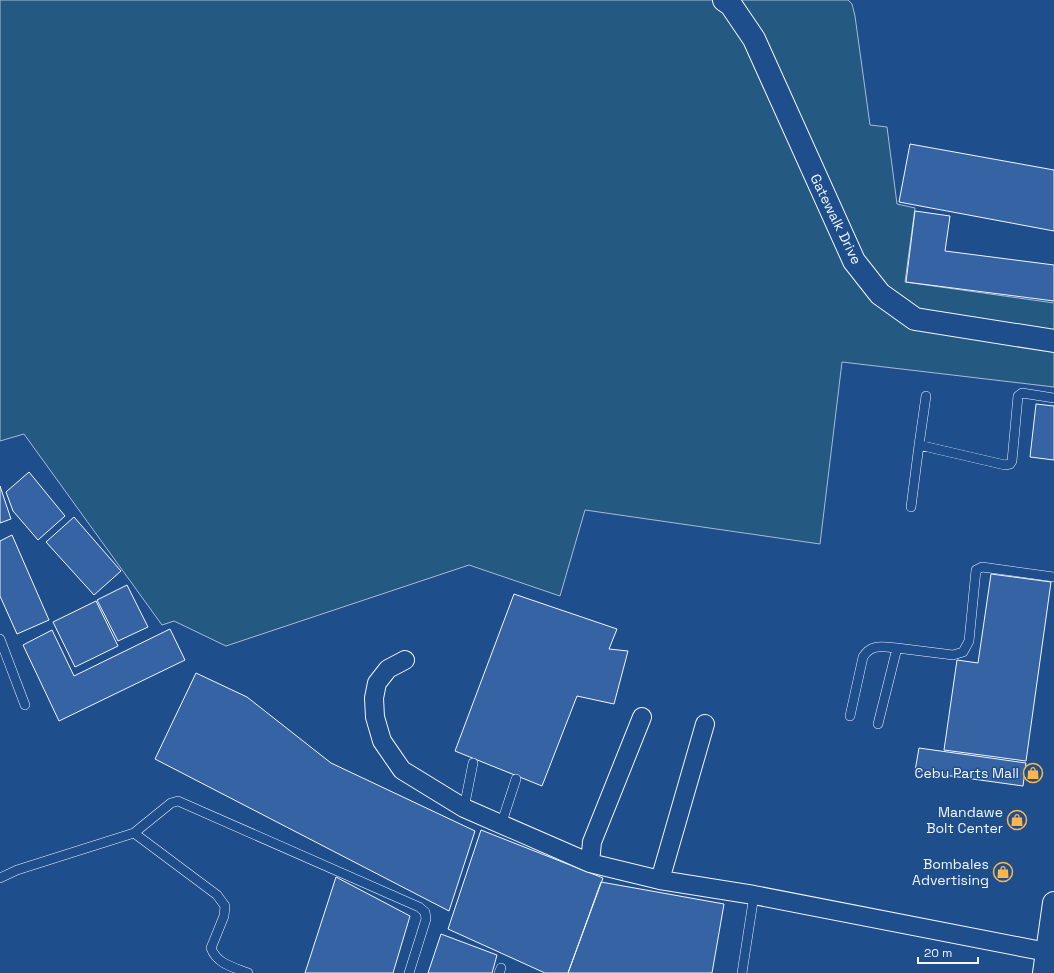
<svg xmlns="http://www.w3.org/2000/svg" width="1054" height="973" font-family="'Space Grotesk',sans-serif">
  <rect width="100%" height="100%" fill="#1f4e8c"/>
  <path fill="#245a82" stroke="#a8bbd7" d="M0,0H848L852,4L855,16L870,125L887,127L897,204L915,208L905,282L1054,303V387L842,362L820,544L585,510L560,596L469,565L226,646L174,621L162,625L24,434L0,441Z"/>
  <path fill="#3563a3" stroke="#f2f6ff" d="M910,144L1054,170V231L899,202Z
    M915,211L950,216L945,251L1054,265V301L906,282Z
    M1036,404L1054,406V460L1030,457Z
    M29,472L65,516L38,540L13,511L6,492Z
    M0,486L11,519L0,523Z
    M74,517L121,571L94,595L46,542Z
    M12,535L49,620L17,634L0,596V541Z
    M991,574L1051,582L1026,761L944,750L957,660L978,663Z
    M127,585L148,627L118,641L97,600Z
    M514,594L617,629L609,649L628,651L614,704L577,696L542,786L455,751Z
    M96,601L118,646L75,667L53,622Z
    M170,629L185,660L59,721L23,645L52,630L74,676Z
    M196,673L247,697L331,763L475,831L449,911L155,759Z
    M919,748L1026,763L1023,786L915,771Z
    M481,830L603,878L568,973H545L448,929Z
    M336,877L410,916L393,973H305Z
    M601,882L724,904L712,973H568Z
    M441,934L497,955L492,973H428Z"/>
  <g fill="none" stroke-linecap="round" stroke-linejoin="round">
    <defs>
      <path id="service" d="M919,445L926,396
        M911,507L919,445L1005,465L1010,464L1012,461L1018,396L1022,393L1054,398
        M0,639L25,705
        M850,716L863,657C871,643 884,647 897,648
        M878,724L897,648L953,655L963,652L969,641L976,570L982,567L1054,577
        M464,808L473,763
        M501,825L516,779
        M134,833L217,895L225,906L224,916L211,948C217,964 233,967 248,973
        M0,878L17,870L134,833L171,803L178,801L419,907L425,912L426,919L409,973
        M499,973L501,968
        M742,973L754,895"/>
      <path id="minor" d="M405,660L388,669L377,683L374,698L375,717L382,741L402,770L464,808L590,863L660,880L754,895L1047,952
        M590,863L592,842L642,717
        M660,880L705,724"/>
      <path id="secondary" d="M724,0L731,5L754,39L854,261L880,294L915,319L1054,341"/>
      <path id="primary" d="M1044,973L1054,903"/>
    </defs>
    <use href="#service" stroke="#f2f6ff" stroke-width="10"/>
    <use href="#minor" stroke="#f2f6ff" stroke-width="20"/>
    <use href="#secondary" stroke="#f2f6ff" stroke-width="24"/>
    <use href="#primary" stroke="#f2f6ff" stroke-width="24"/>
    <use href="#service" stroke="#1f4e8c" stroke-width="9"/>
    <use href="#minor" stroke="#1f4e8c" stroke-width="18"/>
    <use href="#secondary" stroke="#1f4e8c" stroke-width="22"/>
    <use href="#primary" stroke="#1f4e8c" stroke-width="22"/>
  </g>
  <defs>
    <symbol id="shop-ring" viewBox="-11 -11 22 22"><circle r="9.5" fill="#1f4e8c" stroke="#ffb74d" stroke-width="1.5"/><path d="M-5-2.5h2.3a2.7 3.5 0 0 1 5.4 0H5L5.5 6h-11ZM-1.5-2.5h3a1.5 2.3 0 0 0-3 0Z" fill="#ffb74d"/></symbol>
  </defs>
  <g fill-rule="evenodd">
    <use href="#shop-ring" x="1022" y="762" width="22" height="22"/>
    <use href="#shop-ring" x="1006" y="809" width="22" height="22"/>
    <use href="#shop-ring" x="992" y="861" width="22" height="22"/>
  </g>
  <g text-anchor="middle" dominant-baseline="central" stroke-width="3" stroke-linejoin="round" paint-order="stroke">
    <g font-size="14" fill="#f2f6ff" stroke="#1f4e8c">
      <text transform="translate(836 219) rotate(64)">Gatewalk Drive</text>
    </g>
    <g font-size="14" fill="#f2f6ff" stroke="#1f4e8c" text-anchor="end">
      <text x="1019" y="773">Cebu Parts Mall</text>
      <text x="1003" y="812">Mandawe<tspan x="1003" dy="16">Bolt Center</tspan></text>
      <text x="989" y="864">Bombales<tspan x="989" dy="16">Advertising</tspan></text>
    </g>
  </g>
  <path d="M918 957v6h60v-6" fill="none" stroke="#f2f6ff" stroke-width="2"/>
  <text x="924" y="957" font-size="12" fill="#f2f6ff" stroke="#1f4e8c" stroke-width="3" paint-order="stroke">20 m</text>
</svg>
